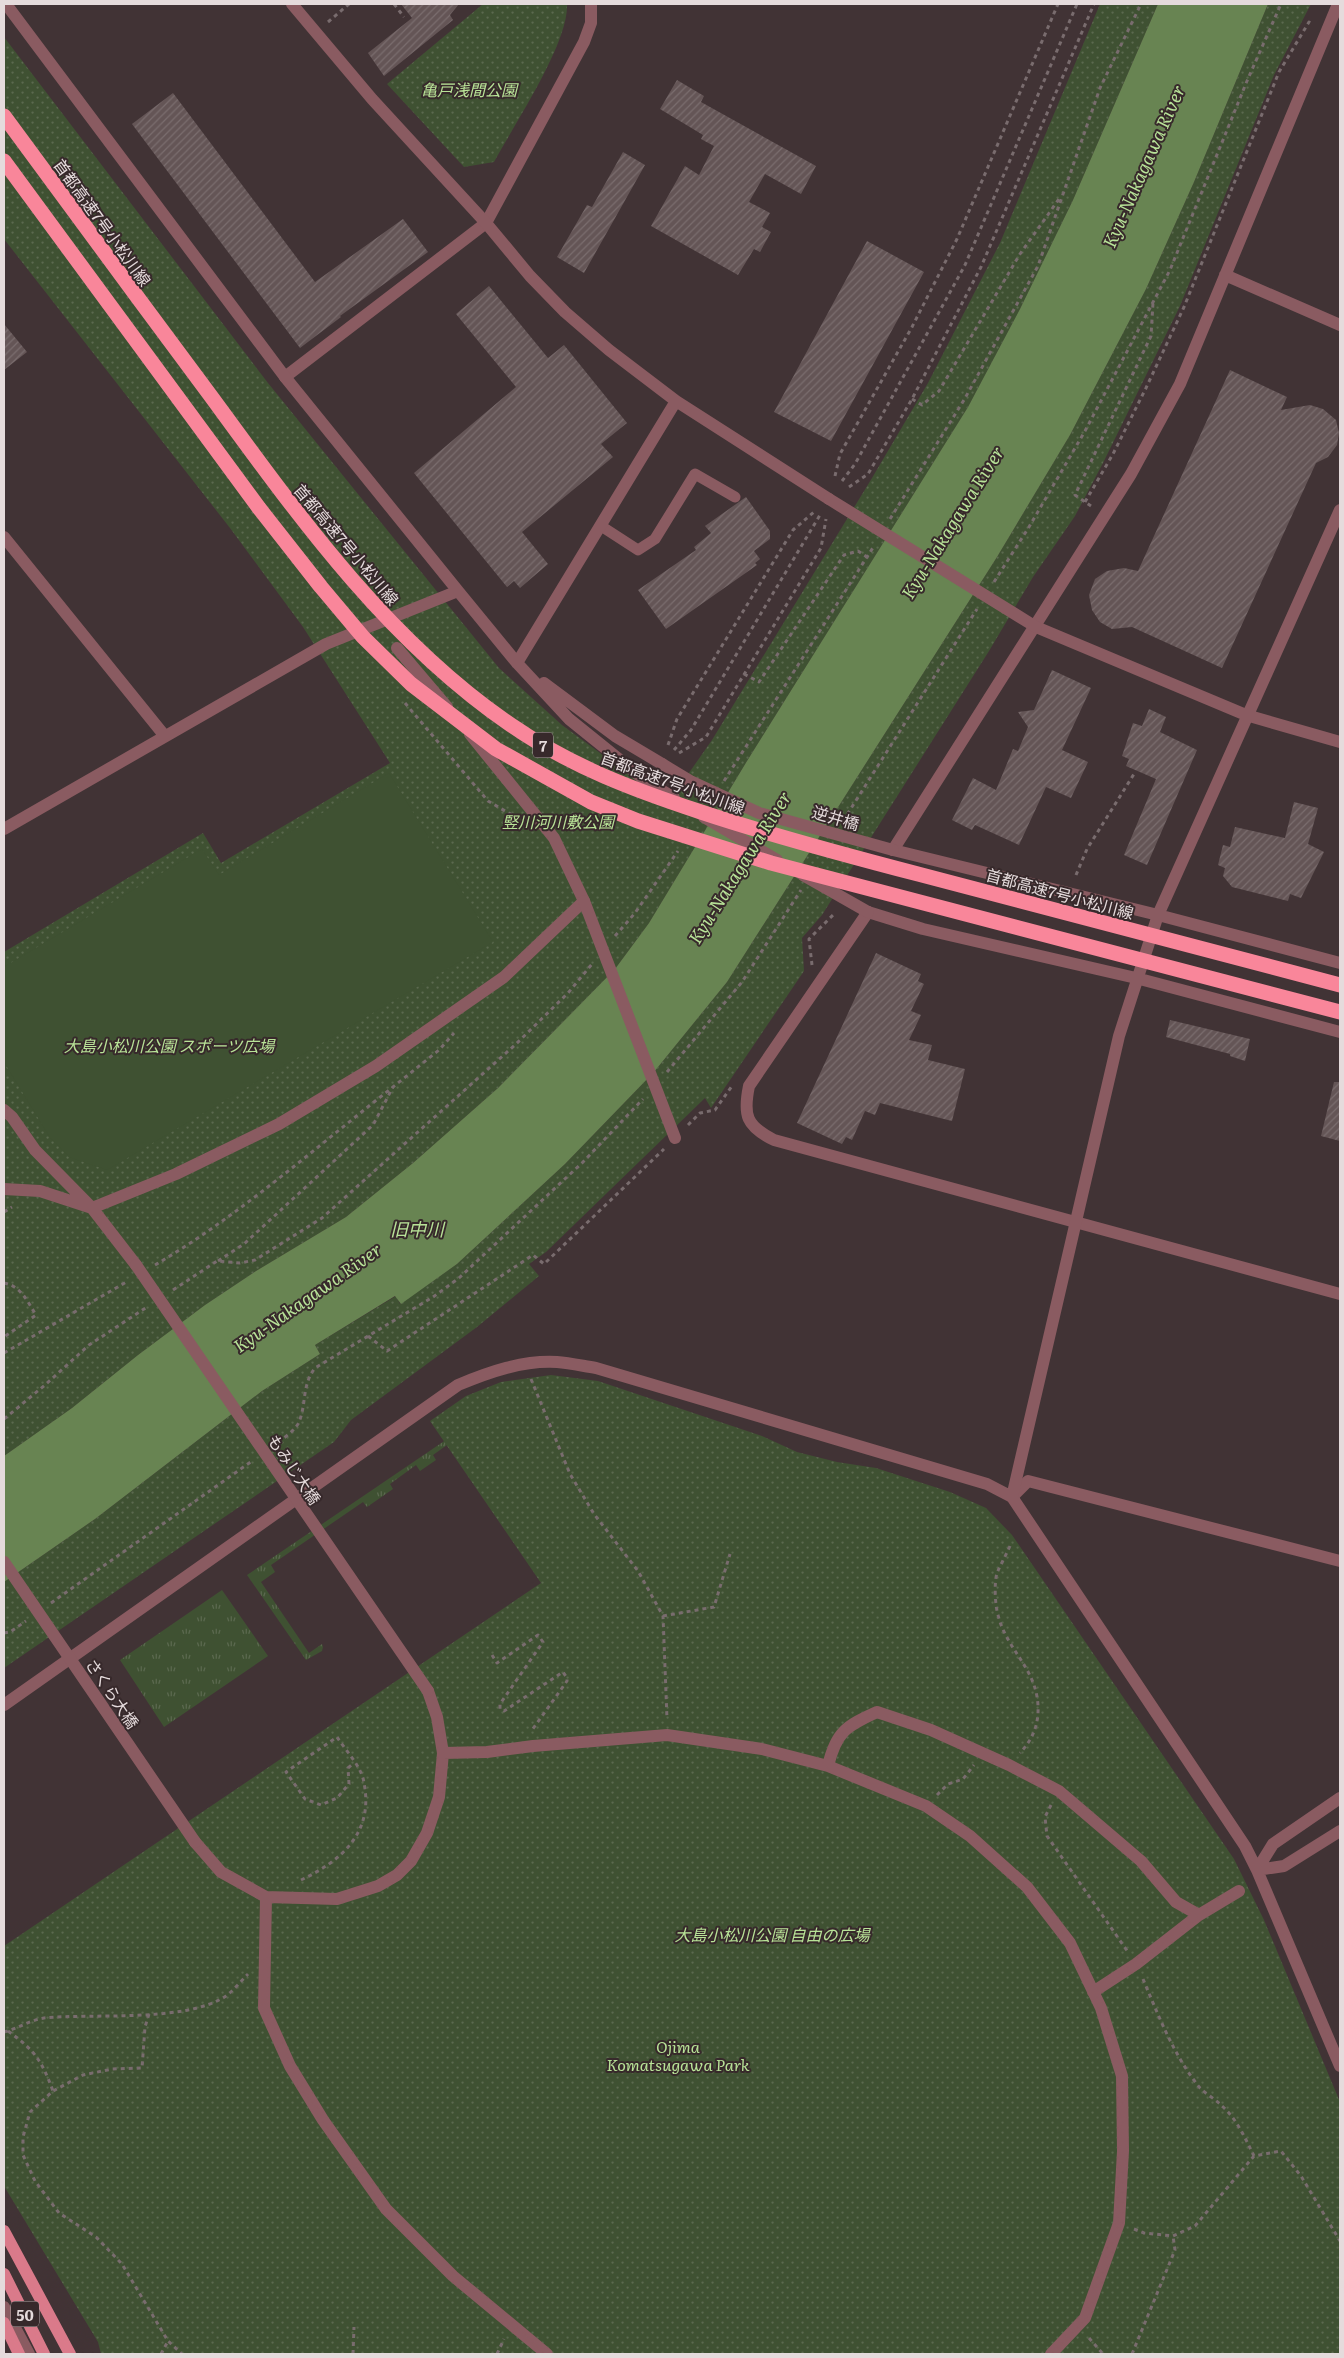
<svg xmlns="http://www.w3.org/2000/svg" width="1344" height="2358" font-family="Literata,'Noto Sans JP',serif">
  <defs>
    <pattern id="grass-tufts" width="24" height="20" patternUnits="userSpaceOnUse" patternTransform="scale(1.25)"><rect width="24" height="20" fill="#3f5132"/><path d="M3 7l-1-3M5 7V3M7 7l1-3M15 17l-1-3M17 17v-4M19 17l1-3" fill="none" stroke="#5b694f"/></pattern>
    <pattern id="park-dots" width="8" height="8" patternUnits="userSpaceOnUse" patternTransform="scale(1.25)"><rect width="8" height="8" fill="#3f5132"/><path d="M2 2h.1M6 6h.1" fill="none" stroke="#5b694f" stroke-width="1.8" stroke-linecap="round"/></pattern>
    <pattern id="building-hatch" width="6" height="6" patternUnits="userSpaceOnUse" patternTransform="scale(1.25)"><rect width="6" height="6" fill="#645556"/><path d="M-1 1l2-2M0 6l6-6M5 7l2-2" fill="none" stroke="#7a6d6e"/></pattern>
  </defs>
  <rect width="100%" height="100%" fill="#413335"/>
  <path fill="url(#grass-tufts)" d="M459,1431L447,1445L433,1455L436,1460L420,1471L416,1465L390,1484L393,1489L367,1507L363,1502L271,1565L275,1572L261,1582L309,1653L322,1644L323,1647L322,1651L306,1660L247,1575Z
    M222,1590L268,1656L164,1727L120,1660Z"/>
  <path fill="url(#park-dots)" d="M483,4H567C569,43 514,125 494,162L464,167L387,84Z
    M1100,4H1158L1073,200L1020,309L968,407L747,761L649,923L615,969L498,1088L413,1163L346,1217L256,1271L205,1305L138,1355L72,1408L4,1456V952L203,833L221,863L390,763L303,627L230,528L4,239V37L268,383L499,668L562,725L634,778L670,800L712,740L872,478L928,383L1000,243Z
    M1268,4H1311L1274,75L1180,306L1103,463L1075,516L1033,577L989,651L822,915L802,938L804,971L711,1108L705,1098L546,1252L529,1264L539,1276L477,1327L351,1420L334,1442L4,1668V1582L95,1519L262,1391L320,1354L315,1345L396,1296L400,1304L457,1264L565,1164L654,1072L727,982L997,557L1070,435L1146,289L1194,182Z
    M551,1375L598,1381L762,1436L797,1452L837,1462L876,1468L950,1492L986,1508L1012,1535L1234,1859L1264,1920L1340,2102V2354H101L98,2342L4,2186V1946L541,1583L430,1421L466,1396L501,1382Z"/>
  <path fill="#3f5132" d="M389,773L493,942L107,1170L69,1157L49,1136L4,1062V967L202,849L219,875Z"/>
  <path fill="#688452" d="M1158,4H1268L1194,182L1146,289L1070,435L997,557L727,982L654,1072L565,1164L457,1264L401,1304L395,1296L315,1345L320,1354L262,1391L95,1519L4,1582V1456L72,1408L138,1355L205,1305L256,1271L346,1217L413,1163L498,1088L615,969L649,923L747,761L968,407L1020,309L1073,200Z"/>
  <path fill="url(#building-hatch)" d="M401,4H459L450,15L453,20L384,76L368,53L412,18Z
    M677,80L704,96L701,102L816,166L801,194L765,174L749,202L770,213L762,227L771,232L760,252L754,249L738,275L651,226L685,166L699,175L714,146L701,139L703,135L660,109Z
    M173,93L315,282L403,219L428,252L340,316L341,317L300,348L132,124Z
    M623,152L645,165L584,273L557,257L587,205L592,207Z
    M867,241L924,272L831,441L774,412Z
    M489,286L548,358L564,345L627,423L601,444L613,457L522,532L548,564L520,588L514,581L507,587L414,473L516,387L456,314Z
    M4,324L27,352L4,370Z
    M1230,370L1287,397L1281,410L1310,405L1323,409L1336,420L1339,433L1337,445L1328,457L1316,463L1222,668L1132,627L1112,629L1100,622L1092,610L1089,595L1095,579L1107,571L1124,568L1138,571Z
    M746,497L770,531V539L754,551L760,559L755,563L757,565L666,629L638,590L696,550L694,547L711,533L705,526Z
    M1052,670L1091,688L1062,750L1088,762L1071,798L1046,787L1019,845L975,825L972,830L952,820L973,778L996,790L1013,749L1018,751L1028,727L1018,712L1034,710Z
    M1149,709L1166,717L1160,732L1197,750L1147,865L1124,855L1156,779L1126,766L1129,759L1122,756L1133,723L1142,726Z
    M1294,802L1318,808L1308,844L1324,852L1301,898L1290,894L1288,901L1232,887L1223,876L1225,868L1218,865L1223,845L1230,847L1235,827L1285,838Z
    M876,953L921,974L918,981L924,984L911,1011L921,1015L909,1040L932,1045L928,1060L965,1069L952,1121L880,1103L875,1115L865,1111L852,1140L846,1137L842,1144L797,1123Z
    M1170,1020L1250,1039L1245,1061L1230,1056V1054L1166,1037Z
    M1334,1082H1340V1141L1321,1136Z"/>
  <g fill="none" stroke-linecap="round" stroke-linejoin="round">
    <path stroke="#796c6e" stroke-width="3" stroke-dasharray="4 4" stroke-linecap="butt" d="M394,4L404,17
      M328,22L349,4
      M912,399L922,405L939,391L1020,254L1059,199
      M835,476L840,454L912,327L957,239L1058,4
      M842,481L855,464L965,265L1077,4
      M849,487L868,474L912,399L981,267L1094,4
      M1085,502L1113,454L1146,388L1184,307L1279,72L1309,22L1313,24
      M1091,506L1075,495L1151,336L1153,303
      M890,519L964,400L1038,266L1100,88L1141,4
      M994,582L1029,527L1085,431L1170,270L1247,81L1281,4
      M744,674L759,682L844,555L858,551L867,557
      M405,703L488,801L512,815
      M668,745L677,719L793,530L814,512
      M674,750L691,730L820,515
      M679,753L706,737L821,548L826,519
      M724,781L874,546
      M843,821L977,609
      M1076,875L1087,849L1134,774
      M615,936L635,913L678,851
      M812,965L809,939L835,913
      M667,1072L742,982L801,890
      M688,1125L700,1113L715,1110L732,1086
      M4,1212L12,1207
      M218,1261L244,1244L373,1125L393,1087L439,1050L454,1033
      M155,1265C240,1215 315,1148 393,1087
      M4,1283C21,1286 27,1301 36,1315L4,1337
      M173,1290L217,1261L240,1263L255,1260L322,1218L516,1044L568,993L592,964
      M368,1336L387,1351L533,1255L544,1264L664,1149
      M4,1353L128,1281
      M531,1379L570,1474L594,1514L638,1571L663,1616L667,1719
      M4,1419L45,1385L89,1345L147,1307
      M278,1442C285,1437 293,1432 298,1424C307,1406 301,1386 315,1368L433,1297L459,1278L583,1162L643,1099
      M1010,1546C1006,1555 1001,1564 997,1573C994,1583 995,1605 998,1615C1007,1652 1040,1670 1038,1713C1037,1729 1031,1741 1020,1753
      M51,1603L252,1461
      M663,1616L714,1607L730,1554
      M4,1633L10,1632L26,1621
      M492,1655L497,1663L538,1635L543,1642L500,1704V1709L504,1711L563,1672L567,1678V1681L532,1730
      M937,1795L948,1784L963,1779L974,1765
      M1051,1805L1045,1817L1047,1836L1128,1952
      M301,1880C341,1861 374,1833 364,1783C362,1767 346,1751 337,1737L286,1772L305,1799L321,1805L337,1798L349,1784L348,1768L354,1763
      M1143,1979C1159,2017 1174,2056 1200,2088C1206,2094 1215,2099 1221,2105C1237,2119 1245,2138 1254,2156
      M149,2014L145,2027L142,2068L112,2069L83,2075L53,2091L30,2112L23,2137V2155L35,2181L59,2213L96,2237L122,2264L168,2341L182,2354
      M8,2031C35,2051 41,2059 53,2091
      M4,2032C17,2029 30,2020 44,2018C94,2013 185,2023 226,1996C234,1990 241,1981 248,1974
      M1134,2229L1144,2233L1173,2236L1195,2226L1254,2156L1281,2151L1301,2176L1340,2241
      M1089,2338L1103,2354
      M161,2354L168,2341
      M353,2354L354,2327
      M497,2354L504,2339
      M1132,2354L1175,2250L1173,2236"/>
    <path stroke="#8a5b61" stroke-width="11" d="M601,526L638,550L655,539L695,474L735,497"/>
    <path stroke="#8a5b61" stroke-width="12" d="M397,648L447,707
      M4,1110L12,1117L35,1150L92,1208L176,1174L279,1124L376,1066L504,977L584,901L554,838L470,734
      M4,1189L40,1191L92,1208L136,1265
      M443,1753L487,1752L533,1746L667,1735L762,1749L828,1766L926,1806L970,1836L1027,1887L1070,1943L1101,2008L1122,2076L1123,2151L1119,2223L1085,2318L1051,2354
      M828,1766C836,1732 846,1726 877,1712L931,1730L1009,1765L1059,1791L1141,1861L1176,1902L1199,1915L1239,1891
      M195,1842L221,1872L266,1897L337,1899L378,1886L397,1875L411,1861L427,1833L439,1797L443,1753L437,1717L428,1691
      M266,1897L264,2008L290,2066L323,2120L386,2209L453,2276L547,2354
      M1093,1992L1136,1964L1199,1915"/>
    <path stroke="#8a5b61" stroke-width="12" d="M1225,275L1340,325
      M285,377L486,223L584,42L591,23V4
      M893,850L1131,474L1180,384L1338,4
      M868,912L749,1086C743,1115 746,1126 774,1140L1340,1294
      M1012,1497L1028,1481L1340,1561
      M4,2307L29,2354"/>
    <path stroke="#8a5b61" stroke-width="12" d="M6,4L285,377L458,591L517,663L569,719L646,781
      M292,4L372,99L486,223L530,276L565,312L609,350L676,401L829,499
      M4,537L164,735
      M1036,627L1246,715L1340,742
      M517,663L676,401
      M544,683L615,736L662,764
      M4,829L326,644L458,591
      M893,850L1158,915L1340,963
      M868,912L923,929L1136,978L1340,1032
      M1012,1497L1119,1036L1158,915L1340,510
      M4,1705L458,1385C489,1372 523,1360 557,1362C570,1363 583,1366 596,1368L987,1484L1012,1497L1245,1846L1257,1870L1340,2066
      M1257,1870L1273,1844L1340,1798
      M1257,1870L1284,1866L1340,1831"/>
    <path stroke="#da7a8a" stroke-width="12" d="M4,2231L70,2354
      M4,2274L44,2354
      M4,2323L19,2354"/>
    <path stroke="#8a5b61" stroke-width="12" d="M584,901L675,1138
      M136,1265L428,1691
      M4,1562L195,1842"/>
    <path stroke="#8a5b61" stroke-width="12" d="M829,499L1036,627
      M662,764L690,781L759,813L893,850
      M646,781L674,798
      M704,817L777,860
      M803,875L868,912"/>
    <path stroke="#f9869a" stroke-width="15" d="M4,116C73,210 143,305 213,399C300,518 388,641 511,725C570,766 634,790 701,812C773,836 845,855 918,874C1059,911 1200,948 1340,985
      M4,161L259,508L321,587L363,637L411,684L496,749L591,802L638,821L771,863L1340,1012"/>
  </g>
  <g text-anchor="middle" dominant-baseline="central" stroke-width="4" stroke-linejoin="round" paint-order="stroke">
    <g fill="#37292b" stroke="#b1a6a7" stroke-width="1">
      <rect x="533" y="732.5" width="20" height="25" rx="4"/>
      <rect x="11" y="2301.5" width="28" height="25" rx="4"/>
    </g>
    <g font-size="15" font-weight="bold" fill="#e5dbdc">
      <text x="543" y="745">7</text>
      <text x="25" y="2314">50</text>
    </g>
    <g font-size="16" font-style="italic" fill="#b8e397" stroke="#37292b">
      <text x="469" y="89">亀戸浅間公園</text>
      <text x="558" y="821">竪川河川敷公園</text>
      <text x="169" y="1045">大島小松川公園 スポーツ広場</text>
      <text x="772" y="1934">大島小松川公園 自由の広場</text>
      <text x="678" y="2046">Ojima<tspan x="678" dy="18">Komatsugawa Park</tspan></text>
    </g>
    <g font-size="16" fill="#e5dbdc" stroke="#37292b">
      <text transform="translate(103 222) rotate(54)">首都高速7号小松川線</text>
      <text transform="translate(347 544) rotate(50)">首都高速7号小松川線</text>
      <text transform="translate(673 782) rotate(20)">首都高速7号小松川線</text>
      <text transform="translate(836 817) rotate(16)">逆井橋</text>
      <text transform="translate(1060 893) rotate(15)">首都高速7号小松川線</text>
      <text transform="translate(295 1469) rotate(56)">もみじ大橋</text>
      <text transform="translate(113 1693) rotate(56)">さくら大橋</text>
    </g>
    <g font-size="18" font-style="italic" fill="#b8e398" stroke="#37292b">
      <text transform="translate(1143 166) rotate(-66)">Kyu-Nakagawa River</text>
      <text transform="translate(952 522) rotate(-58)">Kyu-Nakagawa River</text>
      <text transform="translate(739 867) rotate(-58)">Kyu-Nakagawa River</text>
      <text x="417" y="1228">旧中川</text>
      <text transform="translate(307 1297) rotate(-35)">Kyu-Nakagawa River</text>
    </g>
  </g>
  <rect width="1344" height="2358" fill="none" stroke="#e5dbdc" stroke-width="10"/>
</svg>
